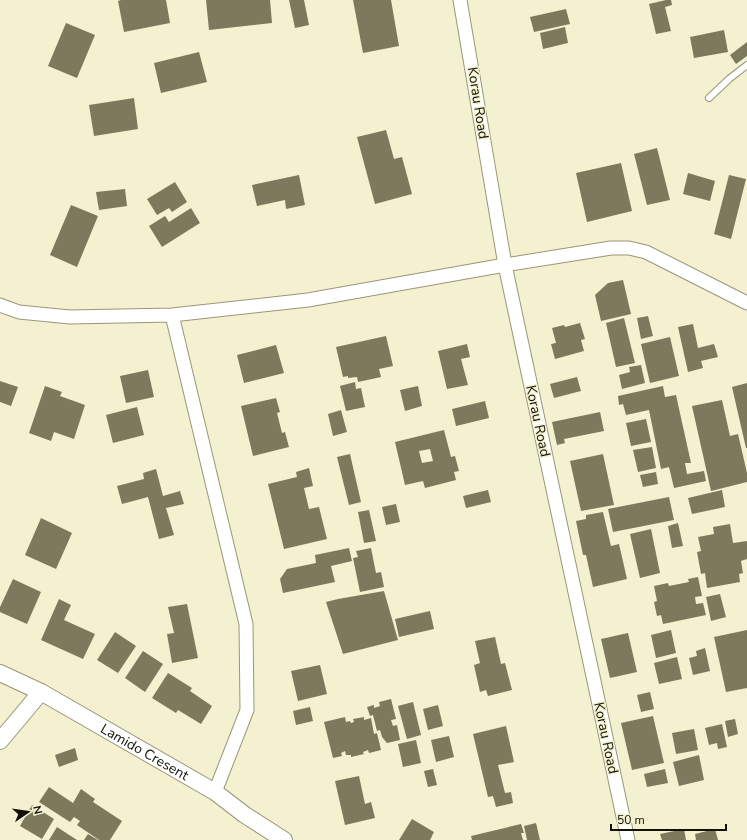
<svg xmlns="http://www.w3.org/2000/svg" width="747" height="840" font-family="'Nunito Sans',sans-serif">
  <rect width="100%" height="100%" fill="#f4f1d1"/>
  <path fill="#7c795d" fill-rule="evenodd" d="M121,0H166L170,23L124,32L118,1Z
    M206,0H270L272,23L209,30Z
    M289,0H304L309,25L295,28Z
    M353,0H391L399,46L363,53Z
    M666,0H671L672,5L665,7L671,31L656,34L649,4Z
    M566,9L570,24L534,32L530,17Z
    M66,23L95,35L77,78L48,66Z
    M565,27L568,43L543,49L540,33Z
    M724,30L728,52L694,58L690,37Z
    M747,42V56L736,64L730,55Z
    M199,52L207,82L161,93L154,63Z
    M134,98L138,129L94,136L89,105Z
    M386,130L394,159L402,157L412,194L375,204L357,137Z
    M657,148L670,200L647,205L634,154Z
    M621,163L632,211L587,222L576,173Z
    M688,173L715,181L710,201L683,194Z
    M299,175L305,205L286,209L285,200L257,206L252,185Z
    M729,175L746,179L731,239L714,234Z
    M175,182L187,202L172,212L169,208L157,215L147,199Z
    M125,189L127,206L99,210L96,192Z
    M71,205L98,216L77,267L50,255Z
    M191,208L200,223L162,247L149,226L165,216L169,222Z
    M623,280L631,314L601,321L595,295L608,283Z
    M648,316L653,336L641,339L637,318Z
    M624,318L635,363L616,367L606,323Z
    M580,323L585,339L581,340L584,351L555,359L551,344L556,343L552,328L564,325L565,327Z
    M693,324L698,348L714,344L718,357L701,361L703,368L688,372L678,327Z
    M386,336L393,366L379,369L381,377L358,382L357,377L348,378V376L343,377L336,347Z
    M670,337L679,376L650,383L641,344Z
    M467,344L470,357L461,359L468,385L447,389L438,351Z
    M276,345L284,373L244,383L237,355Z
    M641,365L645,383L622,389L619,375L630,372L629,367Z
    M148,370L154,397L126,403L120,376Z
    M577,377L581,391L554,398L550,384Z
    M0,381L18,387L11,406L0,402Z
    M355,382L356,389L361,388L365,407L346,411L340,386Z
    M747,383V448H746L732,387Z
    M45,386L62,392L60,396L85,405L74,439L54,432L51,441L29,433Z
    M418,386L422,406L405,411L400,390Z
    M663,386L665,397L676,395L691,463H685L687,474L704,471L706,481L674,488L669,467L661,469L649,410L626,415L623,404L619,405L618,396Z
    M276,398L280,412L277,413L282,433L285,432L289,447L253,456L241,406Z
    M722,400L730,436L738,434L747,473V482L711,491L692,406Z
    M485,401L489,418L456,426L452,409Z
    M137,407L144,435L113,443L106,415Z
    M341,410L347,432L333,436L328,414Z
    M600,412L604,431L564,439L565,443L557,445L552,422Z
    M646,419L651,442L631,446L626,423Z
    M444,430L451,457L455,456L459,471L454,472L456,480L425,488L423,481L405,485L395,442ZM430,449L433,461L422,463L419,451Z
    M652,447L656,468L638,472L633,450Z
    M350,454L361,502L349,505L337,457Z
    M603,454L614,505L581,511L570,461Z
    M309,468L313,486L304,488L309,509L319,507L327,539L284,549L268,484L297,477L296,472Z
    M156,469L163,496L180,491L184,504L166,508L174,535L159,539L148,497L122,504L117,486L144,479L143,473Z
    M656,472L658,484L643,487L640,475Z
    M488,490L491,502L466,508L463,496Z
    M722,490L725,507L692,514L688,498Z
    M669,497L674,520L613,532L608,509Z
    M396,504L400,522L386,525L382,507Z
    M369,510L376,541L364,543L358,512Z
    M603,512L611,546L619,544L627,579L593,587L586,555H583L576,521L586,519V515Z
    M41,518L72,533L56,569L25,555Z
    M678,523L683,546L672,548L668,526Z
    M730,524L733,543L747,541V559L741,561L743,573L739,574L740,582L707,588L705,573L701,574L697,552L701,551L698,537L714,534L713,527Z
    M651,529L660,573L640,578L630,534Z
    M349,548L352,561L331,566L335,582L283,593L280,579L287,569L316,563L315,555Z
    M371,548L376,573L381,572L384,587L360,592L353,558L358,557L356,551Z
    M698,577L702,596L695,597L696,604L703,603L706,615L663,624L661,615L657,616L654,602L657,601L654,586L668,583L669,586L689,582L688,579Z
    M13,579L41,592L27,624L0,612V607Z
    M384,591L398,640L343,654L326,602L338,599Z
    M720,594L726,617L711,621L706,597Z
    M59,599L71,605L64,620L95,634L83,659L41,640Z
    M187,604L198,658L172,663L167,634L174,633L168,607Z
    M430,611L434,629L399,637L395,619Z
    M671,630L676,653L656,658L651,635Z
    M747,630V688L726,692L714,637Z
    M115,632L136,646L118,673L97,660Z
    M628,633L637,672L610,678L601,639Z
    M495,637L501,664L505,663L512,690L488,696L486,690L480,692L474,665L480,663L475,641Z
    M705,648L710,671L693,675L689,658L697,656L696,651Z
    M143,651L163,664L145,692L125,678Z
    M677,657L682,679L659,684L654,663Z
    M320,665L327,694L298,701L291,671Z
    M168,673L192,688L190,691L212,706L201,724L178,710L176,713L152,698Z
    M650,692L654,709L641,712L637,695Z
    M391,699L396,719L391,720L393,726L397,725L400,740L387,743L382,737L380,730L377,731L373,715L370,716L367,707L374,705V708L380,706L379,702Z
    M413,702L421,735L407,739L398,706Z
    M438,705L443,726L428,730L423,709Z
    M310,707L313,721L296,725L293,711Z
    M653,716L664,763L632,770L621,723Z
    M345,717L346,722L350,721L351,723L354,722L353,719L364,717V720L371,718L374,734L377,733L381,750L369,753L368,750L363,752L364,754L351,757V755H346L345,751L341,753L342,756L333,758L324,722Z
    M735,719L738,734L728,737L725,721Z
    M722,724L727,747L718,749L717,743L709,745L705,728Z
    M506,726L514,762L498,765L505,793L511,792L513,803L496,807L493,796L488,797L473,734Z
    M694,729L698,750L676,754L672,733Z
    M449,736L454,757L436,762L431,740Z
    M416,740L421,763L403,767L398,744Z
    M75,748L78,760L59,767L55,755Z
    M699,755L704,780L679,786L673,762Z
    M433,769L437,785L428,787L424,771Z
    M665,769L668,783L647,787L644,774Z
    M359,776L365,804L371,802L375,818L345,825L335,781Z
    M49,787L73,803L81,789L95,799L93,802L122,821L110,840H99L77,825L80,821L74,817L70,822L39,802Z
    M32,805L54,819L42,839L20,826Z
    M412,819L434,832L430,840H399Z
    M536,823L540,840H527L524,826Z
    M521,824L524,833H521L523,840H472L471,836Z
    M57,827L77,840H49Z
    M684,829L686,840H662L660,834Z
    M715,829L718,840H696L695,834Z
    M88,834L98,840H84Z"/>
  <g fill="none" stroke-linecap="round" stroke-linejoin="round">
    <defs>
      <path id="service" d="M709,98L729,79L747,65"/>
      <path id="minor" d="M460,0L505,265L628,840
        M0,305L19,312L70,317L172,315L308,300L505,265L611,248H629L646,252L747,303
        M172,315L246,624L247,710L215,792"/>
      <g id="tertiary">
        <path id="s1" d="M0,673L41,692L215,792L245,815L284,840"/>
        <path d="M0,741L41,692"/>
      </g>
    </defs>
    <use href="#service" stroke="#9a9679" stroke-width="8"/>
    <use href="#minor" stroke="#9a9679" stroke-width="15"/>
    <use href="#tertiary" stroke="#9a9679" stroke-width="18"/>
    <use href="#service" stroke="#fff" stroke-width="6"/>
    <use href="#minor" stroke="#fff" stroke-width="13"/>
    <use href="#tertiary" stroke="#fff" stroke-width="16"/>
  </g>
  <g text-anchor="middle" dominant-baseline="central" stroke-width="3" stroke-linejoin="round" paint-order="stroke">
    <g font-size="14" fill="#121106" stroke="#f4f1d1">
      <text transform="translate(478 103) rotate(81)">Korau Road</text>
      <text transform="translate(538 421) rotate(78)">Korau Road</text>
      <text transform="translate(606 738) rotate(78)">Korau Road</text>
      <text stroke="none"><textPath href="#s1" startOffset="165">Lamido Cresent</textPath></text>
    </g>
  </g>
  <g transform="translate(28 812) rotate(77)" stroke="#f4f1d1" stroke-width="3" paint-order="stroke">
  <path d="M0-3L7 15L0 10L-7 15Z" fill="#121106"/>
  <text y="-6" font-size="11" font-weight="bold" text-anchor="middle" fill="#121106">N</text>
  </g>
  <path d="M611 824v6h115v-6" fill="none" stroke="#121106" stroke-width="2"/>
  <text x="617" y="824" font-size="12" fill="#121106" stroke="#f4f1d1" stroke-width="3" paint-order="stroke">50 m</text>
</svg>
